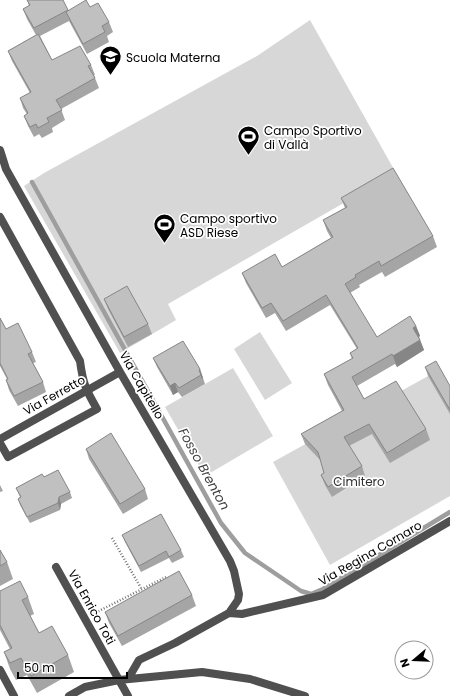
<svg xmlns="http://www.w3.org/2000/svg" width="450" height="696" font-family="Poppins,sans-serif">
  <rect width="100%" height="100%" fill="#fff"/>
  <path fill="#d7d7d7" d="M310,20L396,173L168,304L176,320L120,353L24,186L44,173L257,56Z
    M260,332L292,383L265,400L234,349Z
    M233,368L273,436L205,476L165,407Z
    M439,370L450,390V496L330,565L273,462Z"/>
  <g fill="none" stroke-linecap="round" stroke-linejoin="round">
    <path stroke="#9e9e9e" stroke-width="4.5" d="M32,182L221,523L245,553L301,591L311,594L323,589L450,512"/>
    <path stroke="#727272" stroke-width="2.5" stroke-dasharray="1 2" stroke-linecap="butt" d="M112,538L141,588
      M93,614L166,577"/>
    <path stroke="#505050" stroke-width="8" d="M0,217L80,361C83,384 86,390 97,409L8,457L0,443
      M119,680L128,696"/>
    <path stroke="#505050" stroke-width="8" d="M0,150L6,169L120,372L230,561L234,571L239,594L238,600L229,613L175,643L139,660L128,679
      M0,439L120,372
      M56,567L119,680
      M229,613L242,614L323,595L450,521
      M0,670L14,696
      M69,696L85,687L119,680L202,672L250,679L305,696"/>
  </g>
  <path fill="#a5a5a5" d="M27,0H63L68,11L90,7L109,22L113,32L107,36L109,42L87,54L69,21L40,36L52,60L91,65L95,75H94L95,78L99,88L61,109L65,120L52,128L53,132L42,138L39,134L34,137L28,126L24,116L27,114L23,108L20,98L30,93L12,61L8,51L36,35L27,19L23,9L29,6Z
    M341,198L433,236L437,247L385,277L382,272L359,285L360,287L350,293L377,337L416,326L420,336L419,337L424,350L397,367L395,364L357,386L364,399L426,429L430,440L390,463L372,434L349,446L362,466L365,476L332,497L325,485L321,475L324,473L321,461L305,444L301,434L342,411L328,385L324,374L352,359L350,353L357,349L330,305L286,331L275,313L266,318L246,283L242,273L282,267L331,238L327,231L323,220L345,208Z
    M104,299L148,324L152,334L128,347L108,309Z
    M0,318L6,329L32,352L36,362L33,363L43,382L46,392L18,406L9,390L6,380L7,379L0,366Z
    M153,358L200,369L205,384L182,397L178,392L173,395L157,367Z
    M425,367L450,386V414L428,376Z
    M86,449L145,489L148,499L123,514L89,459Z
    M44,477L70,492L72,498L61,504L60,510L30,523L20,505L18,499L20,497L16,488Z
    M0,485L3,491L0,492Z
    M122,535L181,550L184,557L172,563L169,558L141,572L125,542Z
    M0,550L7,562L13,579L0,586Z
    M0,591L28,597L34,614L30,616L39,633L68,655L74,672L37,693L27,675L16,680L10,669L4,652L10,649L0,630Z
    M192,595L196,606L122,646L109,623L105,612Z"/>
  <path fill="#868686" d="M416,326L420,336L417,338L413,328Z
    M420,340L424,350L397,367L393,356Z
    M200,369L203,378L202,379L199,370Z
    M175,383L178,392L173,395L170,386Z
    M59,497L61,504L60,510L58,503Z"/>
  <path fill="#c0c0c0" stroke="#868686" d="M27,0H63L68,10L34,28L23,9L30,5Z
    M86,0L90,7L98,3L109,22L102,26L105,32L83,44L66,12Z
    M38,34L52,60L80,46L91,65L88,66L95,78L56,100L62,110L47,118L49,122L38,128L36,124L30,127L24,116L28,113L20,98L31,92L8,51Z
    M393,168L433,236L381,266L379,261L355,275L356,277L345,284L377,337L410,316L416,326L413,328L420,340L393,356L392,354L352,377L364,399L396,381L426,429L387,453L369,424L344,437L362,466L328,487L321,475L324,473L318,452L301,434L344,410L324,374L353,358L350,353L358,348L326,295L283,321L271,303L262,308L242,273L275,254L282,267L333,237L323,220L347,207L341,198Z
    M127,286L148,324L124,337L104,299Z
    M0,318L6,329L18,323L32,352L28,354L43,382L14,396L6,380L8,379L0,363Z
    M183,341L200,369L199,370L201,375L179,388L175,383L170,386L153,358Z
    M436,361L450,386V410L425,367Z
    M111,433L145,489L120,504L86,449Z
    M58,470L70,492L59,497L58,503L27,517L18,499L21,497L16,488L42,474L44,477Z
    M161,514L181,550L169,557L166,551L139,566L122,535Z
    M0,550L7,562L0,566Z
    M179,571L192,595L118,636L105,612Z
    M20,581L28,597L22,600L39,633L52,626L68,655L31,676L21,658L10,663L4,652L12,648L0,625V591Z"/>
  <defs>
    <symbol id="school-pin" viewBox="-11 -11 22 30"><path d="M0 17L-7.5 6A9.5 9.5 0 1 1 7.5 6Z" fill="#000" stroke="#fff"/><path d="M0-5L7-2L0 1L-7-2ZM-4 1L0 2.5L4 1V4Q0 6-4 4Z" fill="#fff"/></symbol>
    <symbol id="stadium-pin" viewBox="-11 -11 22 30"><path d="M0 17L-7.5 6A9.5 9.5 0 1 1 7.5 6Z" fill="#000" stroke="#fff"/><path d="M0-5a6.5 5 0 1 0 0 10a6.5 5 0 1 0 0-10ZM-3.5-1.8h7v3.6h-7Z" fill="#fff"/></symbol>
  </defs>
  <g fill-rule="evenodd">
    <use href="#school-pin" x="98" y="44" width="25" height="34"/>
    <use href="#stadium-pin" x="236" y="124" width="25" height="34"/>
    <use href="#stadium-pin" x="152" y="212" width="25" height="34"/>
  </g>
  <g text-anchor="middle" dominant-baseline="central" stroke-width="3.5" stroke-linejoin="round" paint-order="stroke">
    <g font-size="12" fill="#000" stroke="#fff" text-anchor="start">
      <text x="126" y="57">Scuola Materna</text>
      <text x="264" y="130">Campo Sportivo<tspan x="264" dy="14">di Vallà</tspan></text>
      <text x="180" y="218">Campo sportivo<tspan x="180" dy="14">ASD Riese</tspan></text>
    </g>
    <g font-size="12" fill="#000" stroke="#fff">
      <text transform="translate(142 385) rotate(60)">Via Capitello</text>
      <text transform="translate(54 395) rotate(-29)">Via Ferretto</text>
      <text transform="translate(370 553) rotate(-30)">Via Regina Cornaro</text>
      <text transform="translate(92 607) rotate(61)">Via Enrico Toti</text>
    </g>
    <g font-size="12" fill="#2e2e2e" stroke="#fff">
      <text x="359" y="481">Cimitero</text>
    </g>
    <g font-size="13" font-style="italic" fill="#3f3f3f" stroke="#fff">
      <text transform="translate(204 469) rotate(61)">Fosso Brenton</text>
    </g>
  </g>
  <g transform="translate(414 660) rotate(251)"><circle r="19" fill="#ffffff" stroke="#999999"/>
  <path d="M0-3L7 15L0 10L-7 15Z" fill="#000000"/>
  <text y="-6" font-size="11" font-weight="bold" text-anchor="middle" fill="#000000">N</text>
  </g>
  <path d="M18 672v6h109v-6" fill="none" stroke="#000000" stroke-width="2"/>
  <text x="24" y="672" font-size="12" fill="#000000" stroke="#ffffff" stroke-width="3" paint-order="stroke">50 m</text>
</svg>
